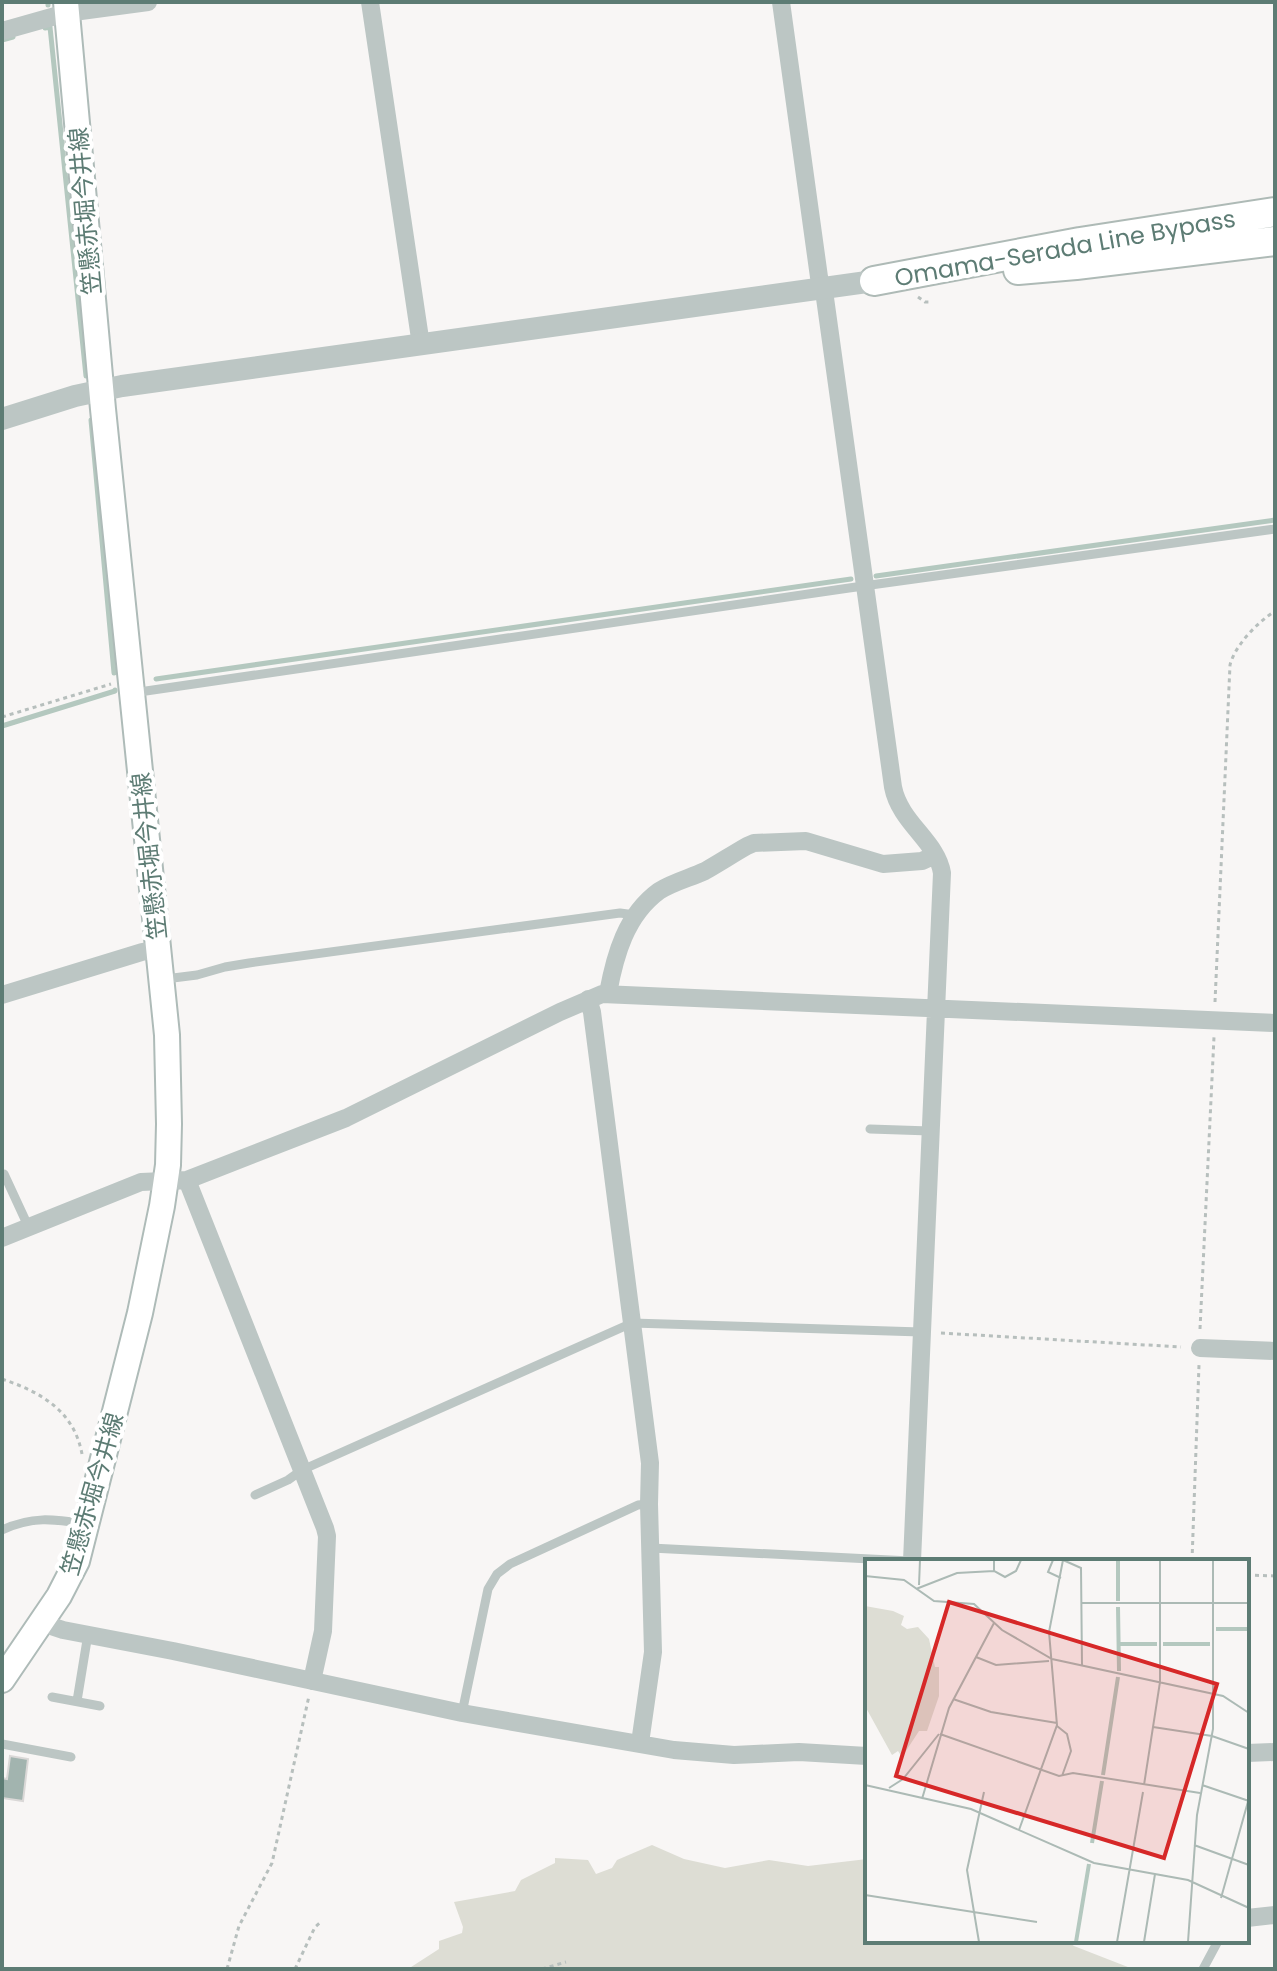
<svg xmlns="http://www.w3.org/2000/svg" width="1277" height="1971" font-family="Poppins,'Noto Sans JP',sans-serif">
  <rect width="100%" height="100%" fill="#f8f6f5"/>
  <path fill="#ddddd4" d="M652,1845L684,1859L725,1868L769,1860L808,1866L867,1859V1941H1067L1074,1946L1133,1969H408L439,1949V1941L462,1933L463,1927L454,1902L515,1891L521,1880L555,1863V1858L588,1860L596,1874L612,1868L617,1860Z"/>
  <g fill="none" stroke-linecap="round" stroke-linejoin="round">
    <path stroke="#b4c8bf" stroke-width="5" d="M48,2V5
      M45,28L50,27L86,376
      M2,40L13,37
      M91,420L114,673
      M876,576L1275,520
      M156,679L851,579
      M2,726L115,691V690"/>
  </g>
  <path fill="#a2b4af" stroke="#dad8d7" stroke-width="2" d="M10,1756L28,1759L23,1801L2,1798V1778L7,1779Z"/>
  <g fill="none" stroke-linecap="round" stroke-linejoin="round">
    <defs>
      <path id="secondary" d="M2,1680L59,1596L77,1561L140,1313L162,1206L168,1165L169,1124L167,1035L103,409L66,2"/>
      <path id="primary" d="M1018,270L1076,265L1275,241
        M874,281L1080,242L1275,212"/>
    </defs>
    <use href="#secondary" stroke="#aebbb8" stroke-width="28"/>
    <use href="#primary" stroke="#aebab6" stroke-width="32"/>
    <path stroke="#b7bfbd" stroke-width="3" stroke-dasharray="4 4" stroke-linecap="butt" d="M918,297L925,302H932
      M2,717L111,684
      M1215,1002L1230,665C1235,645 1258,622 1275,611
      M1200,1329L1214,1037
      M941,1333L1181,1347
      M2,1379C41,1392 74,1411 82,1454
      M1192,1561L1199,1365
      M1247,1575L1275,1576
      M227,1969L239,1926L272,1863L309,1696
      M295,1969L315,1927L322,1921
      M542,1969L566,1962"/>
    <path stroke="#bcc6c4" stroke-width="9" d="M134,694L146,691L849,588L1275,529
      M165,979L197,975L225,967L249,963L620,913L635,915
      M870,1129L930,1131
      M4,1174L29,1228
      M255,1495L288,1480L302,1470L632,1323L921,1332
      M2,1530C32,1516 53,1519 85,1524
      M651,1548L910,1561
      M52,1697L100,1706
      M77,1701L88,1634
      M462,1713L488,1589L497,1574L510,1564L638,1505L649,1504
      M2,1744L71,1757
      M1203,1969L1218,1941"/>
    <path stroke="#bcc6c4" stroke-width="18" d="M370,2L421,345
      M781,2L819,277L825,298L893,787C900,823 937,841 942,873L912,1561
      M2,31L66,13L148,2
      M608,993C615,955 626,915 659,891C673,882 690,878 705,871C719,863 733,854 747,846L754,843L806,841L883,864L922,861L935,855
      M2,995L142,952L159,949
      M588,999L592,1012L650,1463L649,1504L653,1652L640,1743
      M187,1180L325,1528L327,1536L323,1631L312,1681
      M2,1238L141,1182L187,1180L346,1118L560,1012L602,994L1275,1023
      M1200,1348L1275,1351
      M43,1619L54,1627L63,1630L173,1651L462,1713L674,1750L734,1755L799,1752L867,1756
      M1247,1753L1275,1752
      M1247,1918L1275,1915"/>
    <path stroke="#bcc6c4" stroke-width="22" d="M2,419L75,396L122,386L874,281"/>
    <use href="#secondary" stroke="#fff" stroke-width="24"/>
    <use href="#primary" stroke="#fff" stroke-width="28"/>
  </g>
  <g text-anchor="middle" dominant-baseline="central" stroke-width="8" stroke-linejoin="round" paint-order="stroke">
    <g font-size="24" fill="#5d7c74" stroke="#fff">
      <text transform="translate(85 211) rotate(-95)">笠懸赤堀今井線</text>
      <text transform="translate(1065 248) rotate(-10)">Omama-Serada Line Bypass</text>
      <text transform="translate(149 856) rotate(-96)">笠懸赤堀今井線</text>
      <text transform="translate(92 1494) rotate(-74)">笠懸赤堀今井線</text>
    </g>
  </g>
  <g transform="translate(865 1559)">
    <rect width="384" height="384" fill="#f8f6f5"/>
    <path d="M0,47L28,52L39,57L36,66L42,70L53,68L64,80L70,108H74V137L62,172H54L37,198L33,192L27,196L0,147Z" fill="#ddddd4"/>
    <path fill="none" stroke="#b4c8bf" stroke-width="4" d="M253,42V1M253,48L254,112M351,70H384M254,85H292M298,85H345M238,216L253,118M227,284L237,222M211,383L224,305"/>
    <path fill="none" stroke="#acbab5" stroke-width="2" d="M129,1V12L140,18L151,12L156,1M188,1L183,13L196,19M198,1L216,9L217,106M0,17L39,21L69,42L109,45L137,71L187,100L358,137L384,154M54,26L55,1M51,30L92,14L129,12M217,44H384M111,98L131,106L184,102M88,140L126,153L192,164M192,167L202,175L206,192L197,217M288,168L347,177L384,190M75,175L194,217L208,214L335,234M0,226L106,250L229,304L323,321L384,349M279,226L295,123V1M337,226L384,242M24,229L38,220L74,175M57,240L84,149L129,64M154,271L192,166L184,73L198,1M329,286L384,306M0,336L172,363M356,339L384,239M114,383L102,311L119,233M252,383L278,233M279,383L290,315M323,383L332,256L348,170V1"/>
    <path fill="#d62828" fill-opacity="0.15" stroke="#d62828" stroke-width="4" d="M84,43L352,125L299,299L31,217Z"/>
    <rect width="384" height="384" fill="none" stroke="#5d7c74" stroke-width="4"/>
  </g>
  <rect width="1277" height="1971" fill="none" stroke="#5d7c74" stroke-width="8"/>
</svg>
